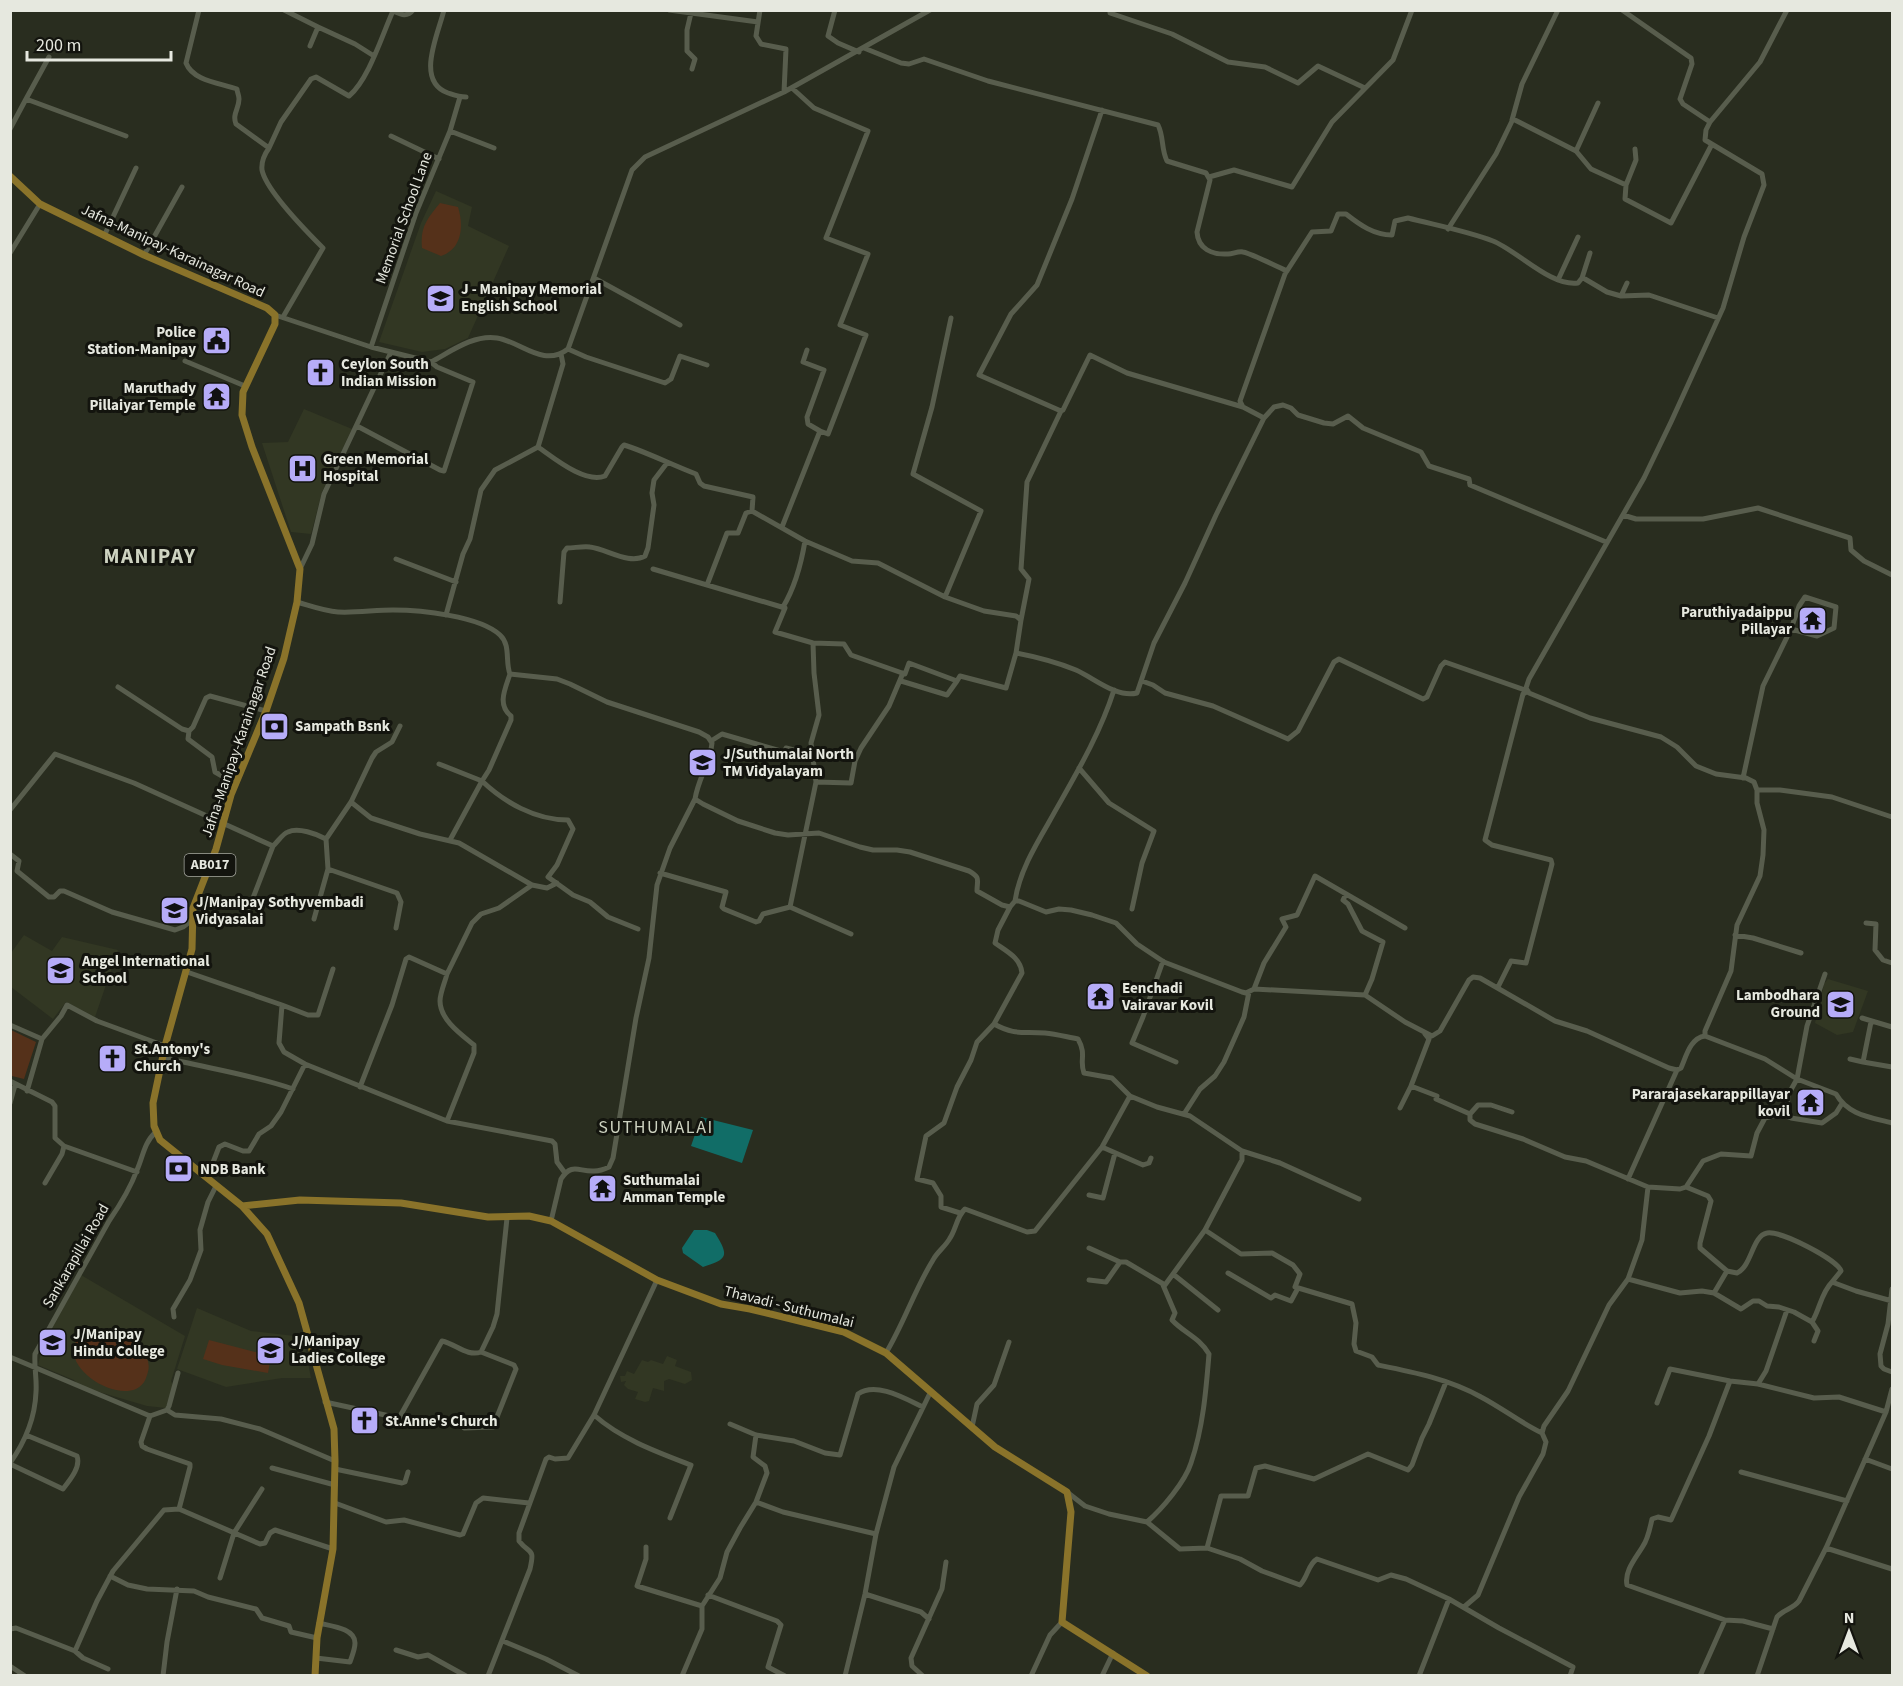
<svg xmlns="http://www.w3.org/2000/svg" width="1903" height="1686" font-family="'Source Sans 3',sans-serif">
  <rect width="100%" height="100%" fill="#292d1f"/>
  <path fill="#323723" d="M436,191L472,207L468,226L509,246L468,338L445,349L422,352L379,342L421,223Z
    M304,409L352,429L322,492L311,534L291,532L262,443L288,442Z
    M24,935L52,951L62,937L118,950L95,1017L66,1002L53,1019L11,987V953Z
    M1828,979L1868,991L1853,1032L1837,1035L1815,1023L1824,984Z
    M81,1275L185,1336L171,1381L173,1386L166,1408L147,1406L79,1386L74,1380L38,1365L43,1345Z
    M197,1308L251,1331L303,1337L311,1378H282L226,1387L177,1369Z
    M667,1356L677,1360L675,1366L691,1372L692,1380L685,1384L669,1379L664,1381V1391L653,1388L649,1401L645,1402L635,1399L638,1392L628,1389L624,1385L626,1381L621,1382L620,1376H625L627,1371L634,1374L642,1360L648,1362L651,1360L663,1364Z"/>
  <path fill="#55311a" d="M440,203L458,207C464,226 462,249 441,256L422,248C420,227 427,219 440,203Z
    M11,1030L36,1042L24,1079L12,1076L11,1083Z
    M91,1329C113,1329 158,1346 147,1375C145,1382 142,1386 136,1389C106,1402 43,1352 91,1329Z
    M209,1340L271,1356L268,1373L222,1365L203,1359Z"/>
  <path fill="#116d67" d="M701,1117L753,1130L742,1163L691,1146Z
    M694,1230H707L715,1233C730,1257 727,1259 703,1267L683,1253L682,1248Z"/>
  <g fill="none" stroke-linecap="round" stroke-linejoin="round">
    <path stroke="#585d4d" stroke-width="5" d="M199,10L186,63C193,81 220,83 237,89C237,92 239,95 239,99C239,109 232,114 236,124L269,148C264,155 261,161 262,170C266,190 307,232 323,248L283,317
      M284,10L318,27L310,46
      M444,10C438,35 415,81 448,93C454,95 459,97 466,97
      M669,10L758,22
      M760,10L756,36L761,44L786,49L784,92
      M835,10L828,36L838,43L859,52
      M1110,10V13L1172,34L1228,62L1265,67L1298,83L1318,66L1365,88
      M1622,10L1691,58L1692,64L1680,99L1683,104L1710,122
      M1787,10L1760,62L1710,122L1706,130L1705,140L1762,174L1764,185L1744,237L1723,308L1671,422L1644,478L1529,679L1526,688L1529,693L1590,718L1661,737L1677,747L1696,766L1716,774L1746,778L1754,782L1757,790H1780L1832,797L1892,817
      M691,13L687,30V51L695,59L692,69
      M318,27L355,44L374,56
      M864,48L901,63L909,64L924,59L988,81L1158,125C1164,137 1161,149 1167,161L1206,173L1210,180L1197,232C1198,249 1212,255 1228,254C1233,254 1238,251 1243,252C1250,253 1278,267 1287,271
      M26,99L49,57
      M1512,120L1522,84L1558,10
      M10,129L26,99L126,136
      M450,131L494,148
      M391,136L439,159
      M269,148L281,122L311,79L316,77L349,96C369,79 382,35 393,11C400,14 407,18 413,10
      M1576,151L1598,103
      M1209,177L1234,170L1292,187L1332,122L1393,60L1412,10
      M1626,185L1636,160L1635,149
      M1448,229L1496,154L1513,119L1576,151L1591,169L1626,185L1625,199L1671,223L1712,144
      M104,236L136,168
      M10,253L40,204
      M144,255L182,187
      M594,278L680,325
      M1582,278L1590,253
      M1558,280L1578,237
      M1621,296L1627,283
      M275,315L371,347L431,362C450,352 474,334 497,338C522,342 543,368 568,349L632,170L645,157L784,92L930,10
      M371,347L416,213L450,131L460,97
      M568,349L586,357L665,383L671,379L680,356L707,365
      M807,350L803,362L824,370L807,417L808,424L820,431
      M561,354L563,364L538,447C554,458 585,484 605,476L622,447L624,445C649,453 672,465 696,474L700,483L704,486L753,497L752,511L805,541L852,561L878,563L945,597L984,611L1016,616L1021,620L1016,653C1037,657 1056,662 1076,670C1094,678 1116,698 1137,693L1154,643L1185,583L1216,515L1264,418L1274,407L1283,405L1291,408L1298,415L1324,423L1333,424L1348,416L1363,428L1421,452L1429,466L1469,479L1470,485L1606,542
      M185,361L245,386
      M1061,411L1063,410L1090,355L1127,373L1243,407
      M1264,418L1243,407L1240,401L1285,274L1312,232L1331,231L1338,214H1346C1360,225 1374,235 1392,235L1395,221L1408,218C1435,225 1467,231 1493,241C1518,251 1551,287 1578,283L1582,278L1585,279L1607,292L1621,296L1649,295L1718,318
      M357,426L440,470L444,471L473,382L437,367L431,362
      M1623,515L1636,519H1703L1758,508L1850,538L1851,550L1864,561L1892,575
      M782,527L820,431L828,434L866,335L840,325L868,254L826,238L868,131L814,108L792,88
      M396,559L456,582
      M300,569L312,544L324,494L391,352
      M653,569L785,608L775,632L813,643L844,644L851,655L905,674L909,663L957,681L960,676L1006,688L1016,653
      M707,585L727,533H738L746,513L752,511
      M945,597L981,511L913,474L932,407L951,318
      M297,602C311,606 324,611 338,612C356,613 375,610 393,610C420,610 480,616 500,635C511,645 505,662 510,674L557,679L570,684L607,702L699,732L708,737L712,743C710,763 698,779 695,799L703,804L738,821L775,833L788,835L819,833L860,847L873,850H897L910,852L969,871C981,878 977,879 977,891L1002,905L1010,907L1015,901H1019L1046,912L1059,909L1071,910L1092,915L1116,923L1137,944L1164,962L1242,992L1246,993L1254,989L1365,995L1405,1022L1432,1036L1440,1031L1469,980L1473,977L1480,978L1555,1021L1587,1031L1669,1068L1677,1070L1681,1068C1686,1057 1690,1038 1705,1036L1765,1059L1797,1079L1836,1094C1848,1115 1870,1117 1892,1123
      M560,602L564,552L567,548C574,548 583,546 590,547C607,549 629,565 645,556L648,548L654,505L652,493L654,480L667,463
      M783,607C795,587 801,565 805,541
      M446,615L463,554L470,539L481,490L495,470L538,447
      M1021,620L1029,579L1021,569L1027,482L1061,411L979,375L1011,314L1037,285L1072,199L1102,110
      M901,681L947,695L957,681
      M1142,681L1153,685L1165,693L1213,706L1288,739L1298,731L1334,662L1339,659L1423,699L1427,697L1441,666L1445,662L1528,691L1523,694L1485,840L1492,845L1551,860L1552,864L1526,963L1511,961L1498,987
      M118,687L182,729L189,731L193,727L206,698L210,696L266,711
      M189,731L188,739L212,757L215,772L236,784
      M711,741L722,734L784,752L786,748L813,755
      M439,764L482,781L489,770L511,720V716C497,705 505,689 510,674
      M1079,768L1109,803L1154,831L1142,863L1132,909
      M1743,778L1763,686L1791,629L1799,606L1805,597L1836,607L1834,628L1817,636L1791,629
      M816,782L851,783L855,761L861,748L889,706L903,673
      M351,802L371,818L420,834L459,843L532,885L547,888L557,883
      M10,810L55,754L134,783L273,846C278,842 282,834 288,832C298,827 317,834 326,839L328,869L397,893L401,902L396,928
      M326,839L351,802L372,758L376,752L392,742L400,726
      M450,840L482,781C504,802 535,820 568,820L573,829L557,865L548,877L573,895L590,902L608,917L638,929
      M10,854L19,861L17,871L49,897H54L60,891H64L112,912L175,930L183,927L192,920
      M660,873L726,892L722,907L724,909L756,922L759,921L763,914L790,907L851,934
      M1346,894L1343,900L1348,904L1362,931L1383,942L1372,979L1365,995
      M1015,901C1019,873 1035,846 1049,822C1073,779 1099,737 1114,690
      M790,907L816,782L811,743L819,715L814,673L813,643
      M1010,907L998,930L995,943C1006,951 1021,958 1022,973L994,1024C1016,1036 1022,1031 1045,1033C1056,1034 1067,1037 1078,1039C1087,1055 1079,1060 1084,1073L1112,1078L1130,1096L1157,1107L1190,1116L1242,1151L1280,1163L1359,1199
      M248,911L273,846
      M314,919L328,869
      M1866,923L1876,924L1875,950L1883,960L1892,963
      M1735,935L1753,938L1801,953
      M1163,961L1143,1017L1132,1043L1176,1062
      M187,972L282,1005L279,1043L284,1052L305,1064L447,1121L552,1141L555,1144L557,1162L565,1173
      M1825,974L1807,1026L1797,1079L1788,1095L1787,1111L1791,1118L1822,1123L1836,1113L1841,1105
      M1254,989L1264,963L1286,927L1282,919L1297,915L1315,876L1405,928
      M282,1005L308,1015H318L333,969
      M1862,1018L1892,1027
      M10,1025L42,1039
      M1705,1036V1031L1731,971L1737,925L1760,876L1763,855L1764,830L1757,803V790
      M162,1057C205,1068 250,1074 293,1089
      M1850,1059L1863,1062L1871,1022
      M1863,1062L1892,1067
      M10,1081L52,1102L55,1106V1138L64,1146L137,1172
      M1411,1086L1437,1096L1436,1099L1470,1114L1478,1105H1491L1512,1112
      M360,1087L392,1005L406,959L409,957L447,974L472,923L481,914L499,908L532,885
      M27,1091L42,1039L61,1016L67,1005L97,1021L165,1046
      M10,1103L15,1085
      M1400,1108L1411,1086L1429,1039L1425,1034
      M1184,1114L1200,1089L1215,1076L1224,1062L1244,1017L1249,992
      M1470,1114V1120L1475,1124L1523,1139L1565,1157L1586,1161L1648,1187L1680,1189L1686,1187L1708,1196L1711,1201L1700,1243V1248L1727,1271L1737,1273C1752,1266 1752,1236 1767,1233C1780,1230 1838,1260 1841,1271L1832,1282L1856,1291L1892,1301
      M447,1121L474,1053V1045C462,1035 440,1020 440,1001C440,993 445,982 447,974
      M1102,1147L1143,1165L1149,1163L1151,1158
      M207,1178L219,1147L225,1144L243,1151H249L259,1134L271,1126L281,1112L305,1064
      M1628,1179L1677,1070
      M45,1183L62,1154L64,1146
      M1686,1187L1703,1161L1721,1154L1751,1156L1757,1133L1765,1118L1781,1114L1791,1118
      M1089,1195L1103,1198L1115,1153
      M960,1213L941,1207V1196L933,1183L917,1179L926,1136L944,1123L957,1087L971,1060L977,1042L994,1024
      M551,1221L561,1179C572,1162 579,1172 594,1171C599,1171 605,1169 609,1167L613,1158L636,1018L649,958L657,885L670,848L695,799
      M1205,1230L1241,1254L1272,1253L1293,1265L1300,1274L1295,1287L1352,1304L1356,1323L1354,1344L1356,1351L1372,1357L1378,1365C1413,1372 1449,1379 1481,1397C1502,1408 1521,1423 1542,1433
      M1089,1248L1120,1262
      M1228,1273L1271,1298L1275,1295L1291,1301L1298,1288
      M1173,1274L1218,1310
      M1628,1279L1680,1293L1702,1291L1714,1293L1741,1309L1753,1301H1759L1767,1306L1779,1307L1794,1312L1812,1322C1820,1309 1821,1293 1832,1282
      M1089,1280L1106,1282L1120,1262H1126L1165,1285L1205,1230L1242,1160V1151
      M1892,1289L1888,1324L1880,1354L1881,1366L1884,1369L1892,1372
      M1714,1293L1727,1271
      M174,1317L173,1309L190,1280L201,1250L200,1230L208,1202L216,1186
      M1812,1322L1818,1331L1814,1341
      M886,1353C904,1323 915,1289 933,1260C937,1252 946,1246 950,1238C956,1229 957,1216 965,1209L1027,1232L1035,1231L1102,1147L1130,1096
      M10,1357L150,1416
      M178,1373L169,1406L167,1410L150,1416L141,1442L142,1446L147,1449L190,1464V1467L179,1509
      M1730,1381L1709,1436L1671,1520L1658,1517L1652,1519C1650,1528 1648,1539 1643,1546C1636,1558 1624,1571 1627,1585L1725,1620L1743,1621L1773,1629
      M1758,1384L1814,1398L1839,1397L1886,1412
      M325,1402L399,1418L442,1341C456,1344 467,1357 481,1352L493,1327L497,1314L507,1218
      M1657,1403L1670,1369L1730,1381L1758,1384L1766,1371L1787,1310
      M167,1410L175,1415L221,1419L260,1429L335,1461
      M594,1415C621,1439 657,1452 691,1465L670,1518
      M730,1424L756,1435L794,1441L825,1453L840,1455L858,1394C876,1381 906,1399 923,1407
      M972,1427L977,1404L994,1385L1009,1342
      M464,1428L493,1427L516,1369L514,1365L481,1352
      M1865,1459L1892,1469
      M10,1463C25,1442 35,1418 36,1392C37,1379 34,1367 35,1354L109,1221C120,1205 130,1189 137,1170C143,1157 144,1142 156,1132
      M10,1464L63,1489C70,1480 81,1467 77,1456L26,1435
      M272,1468L335,1485
      M335,1469L402,1483L405,1482L408,1472
      M1741,1472L1847,1501
      M1067,1492L1085,1506L1109,1514L1147,1522L1180,1549L1207,1548L1240,1559L1262,1571L1300,1585C1308,1577 1308,1564 1317,1559L1378,1580L1391,1575L1406,1579L1449,1599L1499,1628L1573,1667L1570,1676
      M756,1502L783,1512L876,1534
      M335,1503L386,1522L404,1520L460,1535L463,1534L476,1503L483,1498L529,1503
      M1147,1522C1162,1509 1185,1482 1191,1463C1203,1428 1206,1391 1209,1354C1199,1337 1184,1333 1172,1320L1175,1313L1163,1285
      M646,1547V1559L637,1586L702,1606
      M1207,1548L1221,1496H1248L1256,1468L1265,1466L1314,1479L1368,1454L1408,1470L1412,1465L1422,1438L1429,1424L1446,1382
      M1826,1548L1892,1569
      M110,1576L128,1585L147,1589L194,1591L208,1597L256,1609L262,1618L289,1626L291,1632L317,1638
      M220,1578L234,1533L262,1489
      M865,1594L921,1612L929,1619
      M708,1595L777,1621L781,1625L768,1667L785,1676
      M1464,1607L1478,1595L1519,1497L1543,1454L1546,1442L1542,1433L1544,1426L1568,1391L1609,1305L1628,1279L1642,1240L1648,1187
      M10,1629L16,1628L75,1651L97,1601L113,1571L164,1510L179,1509L260,1544L265,1543L270,1533L275,1530L333,1549
      M503,1641L546,1659L579,1676
      M396,1650L418,1657L428,1655L466,1676
      M75,1651L83,1658L108,1669
      M316,1658L350,1662C352,1656 355,1649 355,1643C355,1628 330,1626 319,1623
      M10,1666L25,1676
      M163,1676L167,1642L177,1589
      M488,1676L530,1569C535,1547 530,1555 519,1541V1533L546,1459L549,1457L555,1459L568,1458L594,1415L657,1280
      M682,1676L702,1629V1606L720,1578L727,1552L740,1528L756,1502L767,1473L765,1466L753,1457L756,1435
      M845,1676L865,1594L876,1534L894,1467L931,1391
      M923,1676L912,1666L911,1658L942,1589L946,1562
      M1031,1676L1050,1635L1062,1622
      M1102,1676L1113,1653
      M1419,1676L1449,1599
      M1700,1676L1725,1620
      M1757,1676L1777,1617C1784,1609 1793,1609 1799,1601L1826,1548L1886,1412L1892,1389"/>
    <path stroke="#8a732a" stroke-width="7" d="M10,176L40,204L144,255L267,308L275,315V324L243,392L242,415L252,447L300,569L297,602L284,658L266,711L231,795L216,849L193,908L192,949L165,1046L153,1103L154,1126L160,1140L242,1206L267,1234L299,1303L334,1429L335,1461L333,1549L317,1638L315,1676
      M242,1206L300,1200L401,1203L488,1217L529,1216L551,1221L657,1280L721,1304L750,1309L844,1332L886,1353L995,1447L1067,1492L1071,1512L1062,1622L1147,1676"/>
  </g>
  <defs>
    <symbol id="school-square" viewBox="-11 -11 22 22"><rect x="-9" y="-9" width="18" height="18" rx="4" fill="#b6acf8" stroke="#13140e"/><path d="M0-5L7-2L0 1L-7-2ZM-4 1L0 2.5L4 1V4Q0 6-4 4Z" fill="#111"/></symbol>
    <symbol id="civic-square" viewBox="-11 -11 22 22"><rect x="-9" y="-9" width="18" height="18" rx="4" fill="#b6acf8" stroke="#13140e"/><path d="M-.6-6.5H3V-4.5H.6V-3L4-1V1h2V6H-6V1h2V-1L-.6-3ZM-1.2 2.5V6h2.4V2.5Z" fill="#111"/></symbol>
    <symbol id="church-square" viewBox="-11 -11 22 22"><rect x="-9" y="-9" width="18" height="18" rx="4" fill="#b6acf8" stroke="#13140e"/><path d="M-1.2-6h2.4v3.5h3.3v2.4h-3.3V6h-2.4V-.1h-3.3v-2.4h3.3Z" fill="#111"/></symbol>
    <symbol id="temple-square" viewBox="-11 -11 22 22"><rect x="-9" y="-9" width="18" height="18" rx="4" fill="#b6acf8" stroke="#13140e"/><path d="M0-6L5-2H3V0L6.5 2.5H4V6H1.5V3h-3V6H-4V2.5H-6.5L-3 0V-2H-5Z" fill="#111"/></symbol>
    <symbol id="hospital-square" viewBox="-11 -11 22 22"><rect x="-9" y="-9" width="18" height="18" rx="4" fill="#b6acf8" stroke="#13140e"/><path d="M-5-5h3v3.5h4V-5h3V5h-3V1.5h-4V5h-3Z" fill="#111"/></symbol>
    <symbol id="bank-square" viewBox="-11 -11 22 22"><rect x="-9" y="-9" width="18" height="18" rx="4" fill="#b6acf8" stroke="#13140e"/><path d="M-6-4H6V4H-6ZM0-2.3a2.3 2.3 0 1 0 0 4.6a2.3 2.3 0 1 0 0-4.6Z" fill="#111"/></symbol>
  </defs>
  <g fill-rule="evenodd">
    <use href="#school-square" x="424" y="282" width="33" height="33"/>
    <use href="#civic-square" x="200" y="324" width="33" height="33"/>
    <use href="#church-square" x="304" y="356" width="33" height="33"/>
    <use href="#temple-square" x="200" y="380" width="33" height="33"/>
    <use href="#hospital-square" x="286" y="452" width="33" height="33"/>
    <use href="#temple-square" x="1796" y="604" width="33" height="33"/>
    <use href="#bank-square" x="258" y="710" width="33" height="33"/>
    <use href="#school-square" x="686" y="746" width="33" height="33"/>
    <use href="#school-square" x="158" y="894" width="33" height="33"/>
    <use href="#school-square" x="44" y="954" width="33" height="33"/>
    <use href="#temple-square" x="1084" y="980" width="33" height="33"/>
    <use href="#school-square" x="1824" y="988" width="33" height="33"/>
    <use href="#church-square" x="96" y="1042" width="33" height="33"/>
    <use href="#temple-square" x="1794" y="1086" width="33" height="33"/>
    <use href="#bank-square" x="162" y="1152" width="33" height="33"/>
    <use href="#temple-square" x="586" y="1172" width="33" height="33"/>
    <use href="#school-square" x="36" y="1326" width="33" height="33"/>
    <use href="#school-square" x="254" y="1334" width="33" height="33"/>
    <use href="#church-square" x="348" y="1404" width="33" height="33"/>
  </g>
  <g text-anchor="middle" dominant-baseline="central" stroke-width="6" stroke-linejoin="round" paint-order="stroke">
    <rect fill="#13140e" stroke="#a7a8a0" stroke-width="1.5" x="184.5" y="854" width="51" height="22" rx="4.5"/>
    <g font-size="14" font-weight="bold" fill="#e6e8df">
      <text x="210" y="865">AB017</text>
    </g>
    <g font-size="15" fill="#e6e8df" stroke="#13140e">
      <text transform="translate(404 218) rotate(-70)">Memorial School Lane</text>
      <text transform="translate(173 251) rotate(25)">Jafna-Manipay-Karainagar Road</text>
      <text transform="translate(239 742) rotate(-71)">Jafna-Manipay-Karainagar Road</text>
      <text transform="translate(76 1256) rotate(-60)">Sankarapillai Road</text>
      <text transform="translate(789 1307) rotate(14)">Thavadi - Suthumalai</text>
    </g>
    <g font-size="15" font-weight="bold" fill="#e6e8df" stroke="#13140e" text-anchor="start">
      <text x="461" y="289">J - Manipay Memorial<tspan x="461" dy="17">English School</tspan></text>
      <text x="196" y="332" text-anchor="end">Police<tspan x="196" dy="17">Station-Manipay</tspan></text>
      <text x="341" y="364">Ceylon South<tspan x="341" dy="17">Indian Mission</tspan></text>
      <text x="196" y="388" text-anchor="end">Maruthady<tspan x="196" dy="17">Pillaiyar Temple</tspan></text>
      <text x="323" y="459">Green Memorial<tspan x="323" dy="17">Hospital</tspan></text>
      <text x="1792" y="612" text-anchor="end">Paruthiyadaippu<tspan x="1792" dy="17">Pillayar</tspan></text>
      <text x="295" y="726">Sampath Bsnk</text>
      <text x="723" y="754">J/Suthumalai North<tspan x="723" dy="17">TM Vidyalayam</tspan></text>
      <text x="196" y="902">J/Manipay Sothyvembadi<tspan x="196" dy="17">Vidyasalai</tspan></text>
      <text x="82" y="961">Angel International<tspan x="82" dy="17">School</tspan></text>
      <text x="1122" y="988">Eenchadi<tspan x="1122" dy="17">Vairavar Kovil</tspan></text>
      <text x="1820" y="995" text-anchor="end">Lambodhara<tspan x="1820" dy="17">Ground</tspan></text>
      <text x="134" y="1049">St.Antony's<tspan x="134" dy="17">Church</tspan></text>
      <text x="1790" y="1094" text-anchor="end">Pararajasekarappillayar<tspan x="1790" dy="17">kovil</tspan></text>
      <text x="200" y="1169">NDB Bank</text>
      <text x="623" y="1180">Suthumalai<tspan x="623" dy="17">Amman Temple</tspan></text>
      <text x="73" y="1334">J/Manipay<tspan x="73" dy="17">Hindu College</tspan></text>
      <text x="291" y="1341">J/Manipay<tspan x="291" dy="17">Ladies College</tspan></text>
      <text x="385" y="1421">St.Anne's Church</text>
    </g>
    <g font-size="18" letter-spacing="1.5" fill="#ced3c1" stroke="#13140e">
      <text x="656" y="1127">SUTHUMALAI</text>
    </g>
    <g font-size="21" font-weight="bold" letter-spacing="1.5" fill="#ced3c1" stroke="#13140e">
      <text x="150" y="556">MANIPAY</text>
    </g>
  </g>
  <rect width="1903" height="1686" fill="none" stroke="#e6e8df" stroke-width="24"/>
  <g transform="translate(1849 1632)" stroke="#13140e" stroke-width="4.5" paint-order="stroke">
  <path d="M0-4.5L10 22L0 15L-10 22Z" fill="#e6e8df"/>
  <text y="-9" font-size="16" font-weight="bold" text-anchor="middle" fill="#e6e8df">N</text>
  </g>
  <path d="M27 51v9h144v-9" fill="none" stroke="#e6e8df" stroke-width="3"/>
  <text x="36" y="51" font-size="18" fill="#e6e8df" stroke="#13140e" stroke-width="4.5" paint-order="stroke">200 m</text>
</svg>
